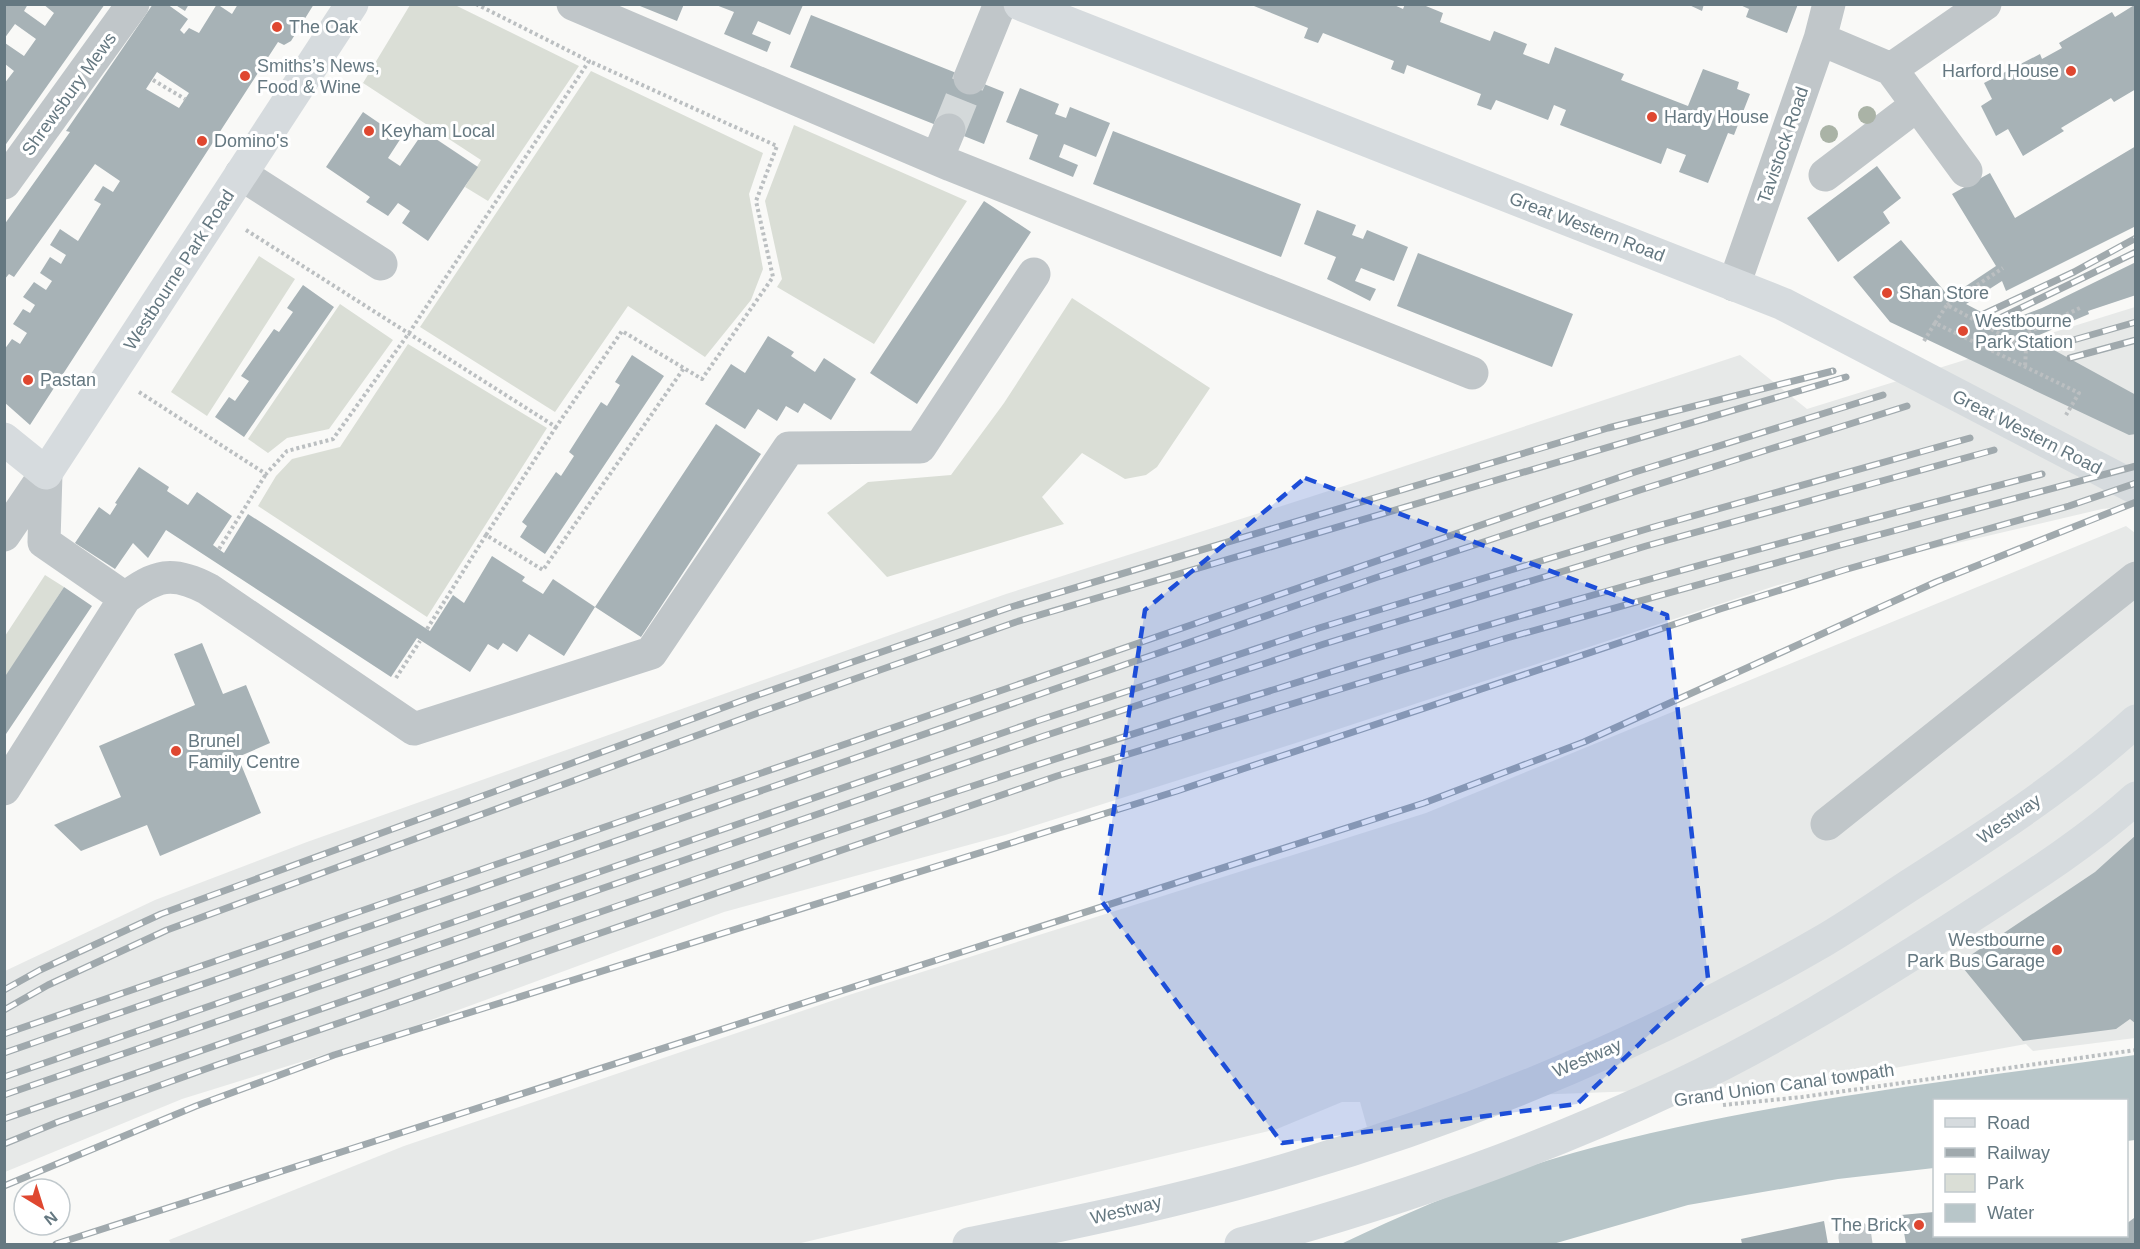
<svg xmlns="http://www.w3.org/2000/svg" width="2140" height="1249" font-family="Arial,sans-serif">
  <rect width="100%" height="100%" fill="#f9f9f7"/>
  <path fill="#e7e9e8" d="M2135,307V506L2102,509L1778,585L1302,741L1005,835L724,912L404,1030L182,1099L5,1172V971L155,900L307,842L1006,594L1369,478L1740,355L1807,409Z
    M2126,526L2135,533V1038L2033,1051L2026,1044L1801,1085L1475,1097L1367,1127L1360,1102H1342L1277,1129L797,1244H171L169,1240L404,1146L852,994L1426,813Z"/>
  <path fill="#daded6" d="M410,5H455L579,66L488,201L465,187L481,160L363,83Z
    M591,71L763,153L749,194L763,269L751,300L705,357L628,306L555,412L420,327Z
    M794,125L967,201L874,344L777,287L782,279L765,201Z
    M259,256L295,279L207,416L171,392Z
    M1072,298L1210,388L1157,467L1146,475L1125,479L1082,453L1042,497L1064,524L887,577L827,513L868,482L951,475L1004,403Z
    M340,304L393,340L329,429L287,438L268,453L248,439Z
    M408,344L547,428L427,617L258,506L276,476L292,459L340,447Z
    M45,575L64,587L5,678V636Z"/>
  <path fill="#b8c6c9" d="M2135,1055V1140L2127,1141L2126,1100H1934V1168L1838,1179L1688,1205L1553,1244H1341C1415,1209 1493,1175 1573,1153C1756,1102 1948,1082 2135,1055Z"/>
  <path fill="#a7b2b6" fill-rule="evenodd" d="M4,4H28L24,11L45,26L54,13L43,4H105L4,147V84L14,71L5,64V43L24,56L36,39L15,24L4,39Z
    M153,4H167L188,19L180,30L184,34L189,28L199,33L217,4L232,14L238,4H314L291,41L284,45L278,42L30,425L4,402V350L12,339L20,344L27,333L13,324L23,309L30,313L35,305L23,297L34,282L46,290L52,281L40,273L50,257L61,264L66,255L50,245L60,229L78,241L101,204L94,200L103,186L113,192L120,181L95,164L14,277L9,274L4,280V225L70,132L66,131ZM157,72L189,93L179,108L146,89Z
    M174,4H189L185,11Z
    M635,4H684L677,21Z
    M1249,4H1392L1403,9L1405,4H1421L1443,13L1440,22L1490,41L1494,31L1527,44L1523,54L1549,64L1555,47L1624,74L1621,80L1688,106L1703,69L1739,82L1737,89L1750,94L1734,135L1728,133L1708,183L1679,172L1686,155L1667,148L1661,164L1560,125L1566,110L1554,105L1548,120L1496,100L1491,110L1477,105L1481,94L1407,65L1404,74L1391,69L1394,61L1323,33L1318,43L1304,38L1308,28Z
    M1687,4H1704L1702,11Z
    M1738,4H1798L1787,33L1746,17L1749,9Z
    M2136,4V89L2114,102L2111,98L2061,128L2064,131L2023,156L2008,129L1996,136L1981,106L1992,99L1984,83L2040,54L2042,59L2062,48L2059,43L2112,12L2115,17Z
    M716,5H803L790,35L758,21L752,34L771,42L767,52L724,34L734,12Z
    M811,15L1004,92L984,144L790,67Z
    M1020,88L1059,104L1055,114L1066,118L1070,107L1110,123L1096,157L1064,144L1059,157L1078,165L1073,177L1029,159L1038,135L1006,122Z
    M363,112L401,138L388,158L400,166L424,131L478,167L428,241L402,223L410,211L398,203L388,216L366,202L370,197L326,167Z
    M1113,131L1301,204L1281,257L1093,184Z
    M2136,146V226L2006,291L2002,281L1966,304L2002,323L2042,308L2136,262V295L2088,311L2089,314L2032,338L2136,395V434L2129,435L1890,322L1853,277L1901,240L1946,293L1951,296L1996,266L1952,194L1990,173L2015,218Z
    M1877,166L1901,198L1883,212L1890,223L1838,262L1807,218Z
    M984,201L1031,232L917,404L870,373Z
    M1317,210L1356,225L1352,235L1363,239L1367,230L1408,247L1394,281L1361,268L1355,281L1376,289L1370,301L1327,279L1336,257L1304,244Z
    M1418,253L1573,314L1552,367L1397,306Z
    M303,285L334,307L244,437L215,417L229,397L235,401L249,381L241,376L274,329L279,332L293,312L287,308Z
    M768,336L794,352L791,356L815,372L824,358L856,379L831,420L804,403L798,413L786,406L777,421L758,409L745,429L705,404L731,364L745,373Z
    M632,355L664,376L545,554L520,537L527,526L522,522L556,472L561,476L574,456L569,452L601,402L607,406L620,385L615,382Z
    M716,424L761,454L641,637L595,607L564,656L529,634L517,652L503,643L498,650L488,644L470,672L417,638L391,677L166,530L148,558L133,543L115,569L75,543L99,507L110,515L117,504L115,503L139,467L169,487L167,491L188,505L197,492L232,516L213,545L224,553L248,514L430,631L453,595L464,603L492,556L525,577L522,581L543,594L553,579L595,607Z
    M64,587L92,606L4,737V678Z
    M202,643L223,694L246,685L270,743L238,757L261,813L160,856L147,825L81,851L54,825L121,797L99,746L195,705L174,654Z
    M2136,835V1024L2130,1019L2116,1029L2023,1041L1959,963L2095,872Z
    M1934,1212V1236H2126V1224L2134,1218L2136,1244H1906L1901,1215Z
    M1824,1221L1828,1244H1742L1741,1239Z"/>
  <g fill="none" stroke-linecap="round" stroke-linejoin="round">
    <path stroke="#d4d9da" stroke-width="33" stroke-dasharray="33 16" stroke-linecap="butt" d="M949,130L970,78"/>
    <path stroke="#bbbfc1" stroke-width="4" stroke-dasharray="3 3" stroke-linecap="butt" d="M153,80L185,99
      M246,230L556,427L622,331L702,379L773,277L756,201L777,146L589,61
      M1947,305L2003,268
      M1935,323L1947,305L2026,348L2025,368
      M2012,340L2082,307
      M1924,341L1935,323L2079,393L2066,415
      M139,392L266,474L287,451L333,439L409,333L589,61L476,4
      M486,535L556,427
      M219,549L266,474
      M427,629L486,535L543,570L684,368
      M396,678L420,641
      M1723,1105L1802,1097L2136,1050"/>
    <path stroke="#c0c6c9" stroke-width="33" d="M573,4L951,165L1472,373
      M1820,39L1891,69L1985,4
      M1891,69L1966,171
      M970,78L1000,4
      M937,159L949,130
      M241,174L381,264
      M1825,175L1917,105
      M4,183L133,4
      M1734,285L1820,39L1829,4
      M46,473L44,542L125,598
      M4,535L46,473
      M4,789L125,598C156,575 172,570 208,589L414,729L651,653L789,448L920,447L1034,274
      M1827,824L2136,578
      M1855,1237L1856,1244"/>
    <path stroke="#d6dbde" stroke-width="33" d="M1020,4L1783,304L2136,488
      M4,439L46,473L352,4"/>
    <path stroke="#d6dbde" stroke-width="33" d="M969,1244C1077,1222 1186,1200 1292,1168C1476,1114 1657,1037 1823,941C1852,924 1881,904 1910,885C1988,835 2067,784 2136,721
      M1241,1244C1391,1203 1538,1152 1678,1086C1773,1041 1862,986 1950,930C2011,890 2082,847 2136,798"/>
    <defs>
      <path id="rail" d="M1984,314L2074,272L2136,238
        M1996,320L2136,252
        M2049,347L2136,322
        M2070,358L2136,340
        M4,990L40,970L161,914L752,697L1011,607L1608,428L1833,371
        M4,1010L48,985L167,930L758,713L1016,622L1846,377
        M4,1034L1635,472L1883,395
        M4,1053L1375,578L1640,490L1907,406
        M4,1077L1040,720L1319,628L1650,528L1970,438
        M4,1095L1044,736L1324,644L1646,546L1994,450
        M4,1119C427,973 849,821 1276,689C1529,610 1785,541 2042,474
        M4,1144L58,1122L214,1066L1057,776L1507,638L1837,546L2136,466
        M4,1186L196,1106L334,1055L1177,791L1720,609L1844,570L2069,506L2136,483
        M56,1244L1424,803L1584,742L1936,582L2136,502"/>
    </defs>
    <use href="#rail" stroke="#a0a9ad" stroke-width="7"/>
    <use href="#rail" stroke="#fff" stroke-width="4.5" stroke-dasharray="14" stroke-linecap="butt"/>
  </g>
  <g fill="#aab3a6">
    <circle cx="1867" cy="115" r="9"/>
    <circle cx="1829" cy="134" r="9"/>
  </g>
  <path fill="#1d4ed8" fill-opacity="0.2" stroke="#1d4ed8" stroke-width="4.5" stroke-dasharray="12 8" stroke-linejoin="round" d="M1305,478L1667,615L1708,978L1577,1104L1282,1143L1100,899L1145,610Z"/>
  <g fill="#df4730" stroke="#fff" stroke-width="2">
    <circle cx="277" cy="27" r="6"/>
    <circle cx="2071" cy="71" r="6"/>
    <circle cx="245" cy="76" r="6"/>
    <circle cx="1652" cy="117" r="6"/>
    <circle cx="369" cy="131" r="6"/>
    <circle cx="202" cy="141" r="6"/>
    <circle cx="1887" cy="293" r="6"/>
    <circle cx="1963" cy="331" r="6"/>
    <circle cx="28" cy="380" r="6"/>
    <circle cx="176" cy="751" r="6"/>
    <circle cx="2057" cy="950" r="6"/>
    <circle cx="1919" cy="1225" r="6"/>
  </g>
  <g text-anchor="middle" dominant-baseline="central" stroke-width="6" stroke-linejoin="round" paint-order="stroke">
    <g font-size="18" fill="#657881" stroke="#fff" text-anchor="start">
      <text x="289" y="27">The Oak</text>
      <text x="257" y="66">Smiths’s News,<tspan x="257" dy="21">Food &amp; Wine</tspan></text>
      <text x="2059" y="71" text-anchor="end">Harford House</text>
      <text x="1664" y="117">Hardy House</text>
      <text x="381" y="131">Keyham Local</text>
      <text x="214" y="141">Domino's</text>
      <text x="1899" y="293">Shan Store</text>
      <text x="1975" y="321">Westbourne<tspan x="1975" dy="21">Park Station</tspan></text>
      <text x="40" y="380">Pastan</text>
      <text x="188" y="741">Brunel<tspan x="188" dy="21">Family Centre</tspan></text>
      <text x="2045" y="940" text-anchor="end">Westbourne<tspan x="2045" dy="21">Park Bus Garage</tspan></text>
      <text x="1907" y="1225" text-anchor="end">The Brick</text>
    </g>
    <g font-size="18" fill="#657881" stroke="#fff">
      <text transform="translate(69 94) rotate(-54)">Shrewsbury Mews</text>
      <text transform="translate(1783 145) rotate(-71)">Tavistock Road</text>
      <text transform="translate(1587 227) rotate(21)">Great Western Road</text>
      <text transform="translate(179 270) rotate(-57)">Westbourne Park Road</text>
      <text transform="translate(2027 432) rotate(27)">Great Western Road</text>
      <text transform="translate(2009 819) rotate(-35)">Westway</text>
      <text transform="translate(1587 1058) rotate(-23)">Westway</text>
      <text transform="translate(1784 1085) rotate(-8)">Grand Union Canal towpath</text>
      <text transform="translate(1126 1210) rotate(-14)">Westway</text>
    </g>
  </g>
  <rect width="2140" height="1249" fill="none" stroke="#657881" stroke-width="12"/>
  <rect x="1933" y="1099" width="195" height="138" fill="#ffffff" stroke="#c1c9cd" stroke-width="1.5"/>
  <rect x="1945" y="1118" width="30" height="9" fill="#d6dbde" stroke="#c1c9cd" stroke-width="1.5"/>
  <text x="1987" y="1129" font-size="18" fill="#657881">Road</text>
  <rect x="1945" y="1148" width="30" height="9" fill="#a0a9ad" stroke="#c1c9cd" stroke-width="1.5"/>
  <text x="1987" y="1159" font-size="18" fill="#657881">Railway</text>
  <rect x="1945" y="1174" width="30" height="18" fill="#daded6" stroke="#c1c9cd" stroke-width="1.5"/>
  <text x="1987" y="1189" font-size="18" fill="#657881">Park</text>
  <rect x="1945" y="1204" width="30" height="18" fill="#b8c6c9" stroke="#c1c9cd" stroke-width="1.5"/>
  <text x="1987" y="1219" font-size="18" fill="#657881">Water</text>
  <g transform="translate(42 1207) rotate(142)"><circle r="28" fill="#ffffff" stroke="#c1c9cd" stroke-width="1.5"/>
  <path d="M0-4.5L10 22L0 15L-10 22Z" fill="#df4730"/>
  <text y="-9" font-size="16" font-weight="bold" text-anchor="middle" fill="#657881">N</text>
  </g>
</svg>
